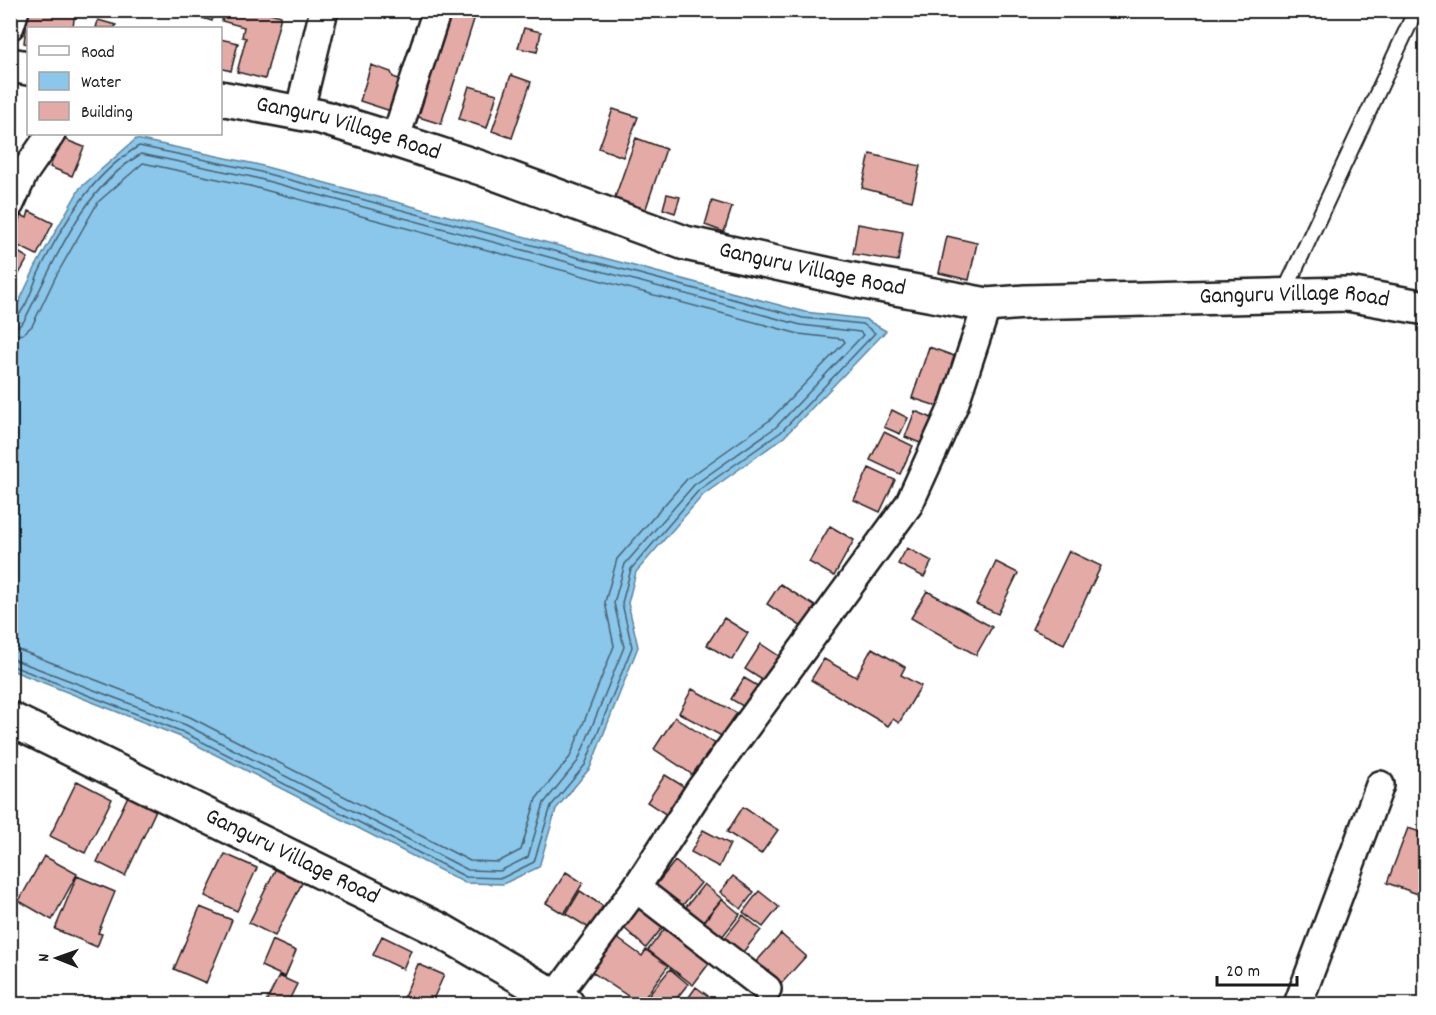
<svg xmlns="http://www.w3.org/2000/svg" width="1436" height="1015" font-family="Dekko,sans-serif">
  <rect width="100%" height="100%" fill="#fff"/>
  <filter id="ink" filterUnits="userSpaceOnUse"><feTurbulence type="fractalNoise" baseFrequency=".0167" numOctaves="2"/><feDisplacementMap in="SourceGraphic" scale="12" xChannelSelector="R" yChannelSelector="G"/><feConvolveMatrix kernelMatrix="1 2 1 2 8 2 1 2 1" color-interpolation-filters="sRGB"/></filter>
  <g filter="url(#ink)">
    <path fill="#8ac7ea" stroke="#5e8398" stroke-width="1.5" d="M136,139L255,164L805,312L865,319L886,331L784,437L703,495L636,572L628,603L638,647L590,768L556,809L539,867L503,884L465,883L181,737L11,670V319L36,266L80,188Z"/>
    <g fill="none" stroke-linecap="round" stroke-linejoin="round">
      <path stroke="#48606e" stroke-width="1.5" d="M10,320C24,318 33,286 38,274C62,225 91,175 139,146L253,170L803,318L863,324L875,333L781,432L699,490L631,569L622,603L632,647L585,765L551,806L534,862L502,878L466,877L183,732L10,665
        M10,327L19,326L24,321C56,260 80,191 141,154L252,177L801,325L860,332L863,335L776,427L694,485L625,564L614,603L624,647L578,761L544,803L528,857L500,871L468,870L186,725L10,658
        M10,336L23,334L32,326L56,276L98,202L143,163L250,186L799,334L843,339L845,342L770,420L687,479L617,559L605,602L614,646L570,757L536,799L521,850L498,862L470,861L190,717L22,651L10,649"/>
    </g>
    <path fill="#e4aaa5" stroke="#1c1c1c" stroke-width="1.5" d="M28,10H75L73,28H28V44L24,43Z
      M187,10H215L212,21L187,13Z
      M224,10H260L281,16L265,79L237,72L246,38L242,37L244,27L222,21Z
      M445,10H477L441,124L412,115Z
      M98,20L116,25L115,28H96Z
      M524,28L541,32L537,52L518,48Z
      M220,39L238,43L231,71L220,68Z
      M371,65L391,72L393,77L407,82L397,113L360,101Z
      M511,75L531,82L512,138L492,131Z
      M469,86L497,94L487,128L459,119Z
      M613,109L638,117L623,157L599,148Z
      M61,138L84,147L72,176L50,167Z
      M636,138L666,149L645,211L614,200Z
      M870,154L920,166L912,201L862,188Z
      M667,194L680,197L675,213L663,209Z
      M712,201L732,207L724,232L705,225Z
      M29,211L53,223L37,255L10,242L21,215L27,218Z
      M858,224L903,232L898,261L853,254Z
      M947,236L977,243L969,280L939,273Z
      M10,247L28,258L19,274L10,270Z
      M929,347L957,357L940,407L912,398Z
      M892,410L908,418L900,434L884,427Z
      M915,411L932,418L923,444L905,437Z
      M884,432L913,446L900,474L870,460Z
      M869,468L895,480L880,512L854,500Z
      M830,526L854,540L834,576L809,562Z
      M907,548L932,561L924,577L898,564Z
      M1069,551L1101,566L1064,644L1032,629Z
      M996,562L1018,573L998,614L976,604Z
      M780,584L818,608L805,629L767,604Z
      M927,591L992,627L976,655L911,618Z
      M724,618L748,633L732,660L707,645Z
      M761,644L782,658L767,683L745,669Z
      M872,648L905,667L901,675L921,686L899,723L893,719L888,726L811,680L824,659L856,677Z
      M744,678L763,689L751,711L731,699Z
      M692,689L741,715L729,740L679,713Z
      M675,717L717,745L696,777L654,749Z
      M665,775L688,789L670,817L647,802Z
      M77,781L112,799L85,853L50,836Z
      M128,796L156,810L125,876L97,862Z
      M743,807L778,830L761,854L727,832Z
      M1408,828L1426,834V876L1418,894L1387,883Z
      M703,830L730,844L719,867L691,852Z
      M225,854L257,868L237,911L205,896Z
      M44,856L77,874L52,920L19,901Z
      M675,861L701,883L682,906L656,885Z
      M276,868L303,881L275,936L249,923Z
      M566,872L583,883L564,914L546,903Z
      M77,876L115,892L98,933L102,934L97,947L55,929Z
      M733,876L754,892L741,909L720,892Z
      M704,884L722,899L703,921L686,907Z
      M580,891L603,906L589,928L566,914Z
      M759,891L779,907L763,927L743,912Z
      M722,899L740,914L722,937L704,922Z
      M643,904L666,923L646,948L623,927Z
      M200,907L232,920L206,983L174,969Z
      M743,915L761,930L743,952L725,938Z
      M669,923L686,937L682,941L703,958L710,949L716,954L693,985L648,950Z
      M781,934L806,956L780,985L755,963Z
      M382,936L411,950L403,969L373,955Z
      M617,938L642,956L646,950L668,966L640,1004L592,972Z
      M272,940L296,951L285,977L261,966Z
      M418,964L444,975L431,1004L402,1002Z
      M670,969L688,984L672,1004H661L649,995Z
      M279,976L297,984L287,1004H265Z
      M696,987L715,1001L712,1004H684Z"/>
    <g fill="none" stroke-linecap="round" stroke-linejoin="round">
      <defs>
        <path id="service" d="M1283,295L1416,10"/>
        <path id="minor" d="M10,26L15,10
          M299,113L324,10
          M395,140L437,10
          M10,204L24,173L51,134
          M636,888L767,989
          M555,997L636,888L699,791L909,504L954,405L987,305
          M1298,1004L1380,785"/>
        <g id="tertiary">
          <path d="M10,65L28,68"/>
          <path id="s1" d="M220,98L321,117L395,140L481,168L685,243L853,280L987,305L1025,302L1348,294L1426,308"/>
          <path id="s2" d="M10,719L440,930L567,1004"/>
        </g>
      </defs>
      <use href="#service" stroke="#1c1c1c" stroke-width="18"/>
      <use href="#minor" stroke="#1c1c1c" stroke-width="32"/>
      <use href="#tertiary" stroke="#1c1c1c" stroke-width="38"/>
      <use href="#service" stroke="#fff" stroke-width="14"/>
      <use href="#minor" stroke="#fff" stroke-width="27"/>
      <use href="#tertiary" stroke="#fff" stroke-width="33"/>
    </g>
  </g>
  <g text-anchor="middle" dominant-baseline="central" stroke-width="5" stroke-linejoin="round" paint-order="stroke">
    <g font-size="24" fill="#1c1c1c" stroke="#fff">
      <text stroke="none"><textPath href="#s1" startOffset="132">Ganguru Village Road</textPath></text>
      <text stroke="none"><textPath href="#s1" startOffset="618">Ganguru Village Road</textPath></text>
      <text stroke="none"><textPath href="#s1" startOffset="1104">Ganguru Village Road</textPath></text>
      <text stroke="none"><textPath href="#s2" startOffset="314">Ganguru Village Road</textPath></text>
    </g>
  </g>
  <rect width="1436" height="1015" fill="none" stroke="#fff" stroke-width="36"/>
  <rect x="18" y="18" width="1400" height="979" fill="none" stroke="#1c1c1c" stroke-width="2" filter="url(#ink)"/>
  <rect x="27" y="27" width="195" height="108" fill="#ffffff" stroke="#a4a4a4" stroke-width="1.5"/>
  <rect x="39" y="46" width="30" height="9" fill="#ffffff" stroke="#a4a4a4" stroke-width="1.5"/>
  <text x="81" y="57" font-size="18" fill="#1c1c1c">Road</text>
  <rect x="39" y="72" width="30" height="18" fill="#8ac7ea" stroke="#a4a4a4" stroke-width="1.5"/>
  <text x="81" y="87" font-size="18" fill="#1c1c1c">Water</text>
  <rect x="39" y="102" width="30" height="18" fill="#e4aaa5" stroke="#a4a4a4" stroke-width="1.5"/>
  <text x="81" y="117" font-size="18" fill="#1c1c1c">Building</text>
  <g transform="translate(57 958) rotate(271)" stroke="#ffffff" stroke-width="4.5" paint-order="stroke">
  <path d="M0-4.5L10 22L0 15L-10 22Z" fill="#1c1c1c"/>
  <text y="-9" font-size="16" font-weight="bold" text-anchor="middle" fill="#1c1c1c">N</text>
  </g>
  <path d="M1217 976v9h80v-9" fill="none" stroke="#1c1c1c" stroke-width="3"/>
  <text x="1226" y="976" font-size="18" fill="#1c1c1c" stroke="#ffffff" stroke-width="4.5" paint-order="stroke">20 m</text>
</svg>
